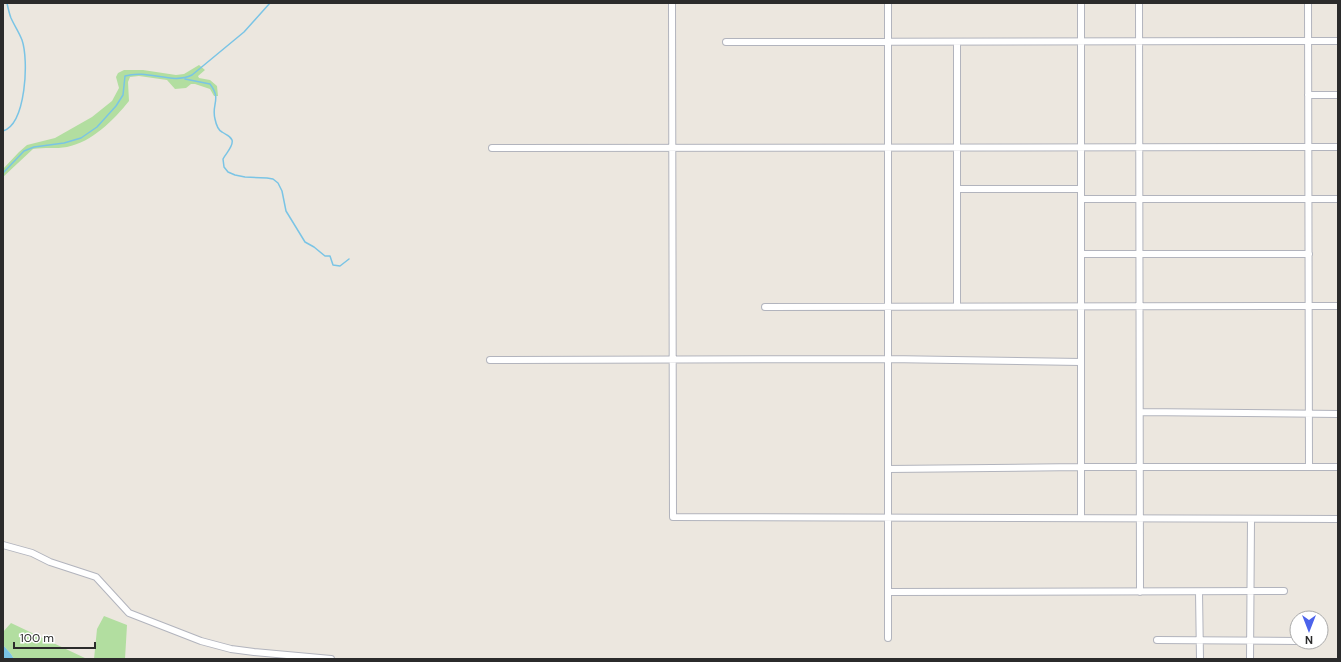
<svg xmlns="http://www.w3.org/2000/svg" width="1341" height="662" font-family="'DM Sans',sans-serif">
  <rect width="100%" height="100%" fill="#ece7df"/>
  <path fill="#b2dea0" d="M199,65L205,70L198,76L199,78L210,80L217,86L218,96H214L210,89L195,84H191L186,88L175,89L167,80L139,76L130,77L128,82L129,101C114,120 92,142 67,147C56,149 44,147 33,149L3,177V169L19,152L27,145L55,138L92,117L112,101L119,88L116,77L118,73L124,70H143L176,75L184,74Z
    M104,616L127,625L125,659H94L97,629Z
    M11,623L87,659H14L11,654L3,645V632Z"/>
  <path fill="#7ac4e5" d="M3,645L11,654L14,659H3Z"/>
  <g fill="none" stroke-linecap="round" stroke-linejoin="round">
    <path stroke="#7ac4e5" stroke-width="1.5" d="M185,79L210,84C222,100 211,104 215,119C216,124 218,130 222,132C226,135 230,135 232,140C234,146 226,153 223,159L224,167L228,172L235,175L245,177L267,178L273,179L278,183L282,191L286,211L305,242L314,247L325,256H330L333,265L340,266L349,259
      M3,131C26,124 29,60 22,40C19,32 14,25 11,18C9,13 8,8 7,3
      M3,173L24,151L34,147L64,143L81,138L97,127L116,106L123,95L125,76C148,69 172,85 192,75L244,32L270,3"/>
    <defs>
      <path id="street" d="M672,3L673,517L1338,519
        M888,3V638
        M1081,3V518
        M1139,3L1140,592
        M1308,3L1309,467
        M726,42L1338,41
        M957,42V306
        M1308,95H1338
        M492,148L1338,147
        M957,189H1081
        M1081,199H1338
        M1081,254H1309
        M765,307L1338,306
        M490,360L888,359L1081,362
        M1140,412L1338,414
        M888,469L1081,467H1338
        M3,545L32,553L50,562L96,577L129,613L201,641L231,649L254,652L331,659
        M888,592L1284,591
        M1199,592L1200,659
        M1157,640L1297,641
        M1250,659L1251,519"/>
    </defs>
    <use href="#street" stroke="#b2b4bd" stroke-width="8"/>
    <use href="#street" stroke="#fff" stroke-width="6"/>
  </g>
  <rect width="1341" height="662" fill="none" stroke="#2b2b2b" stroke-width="8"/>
  <g transform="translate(1309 630) rotate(180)"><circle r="19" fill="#ffffff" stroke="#aaaaaa"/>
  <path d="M0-3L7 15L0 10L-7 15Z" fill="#4c63eb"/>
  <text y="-6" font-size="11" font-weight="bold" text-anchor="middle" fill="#2b2b2b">N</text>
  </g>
  <path d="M14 642v6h81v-6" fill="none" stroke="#2b2b2b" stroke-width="2"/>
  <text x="20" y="642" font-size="12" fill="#2b2b2b" stroke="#ffffff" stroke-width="3" paint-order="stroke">100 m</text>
</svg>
